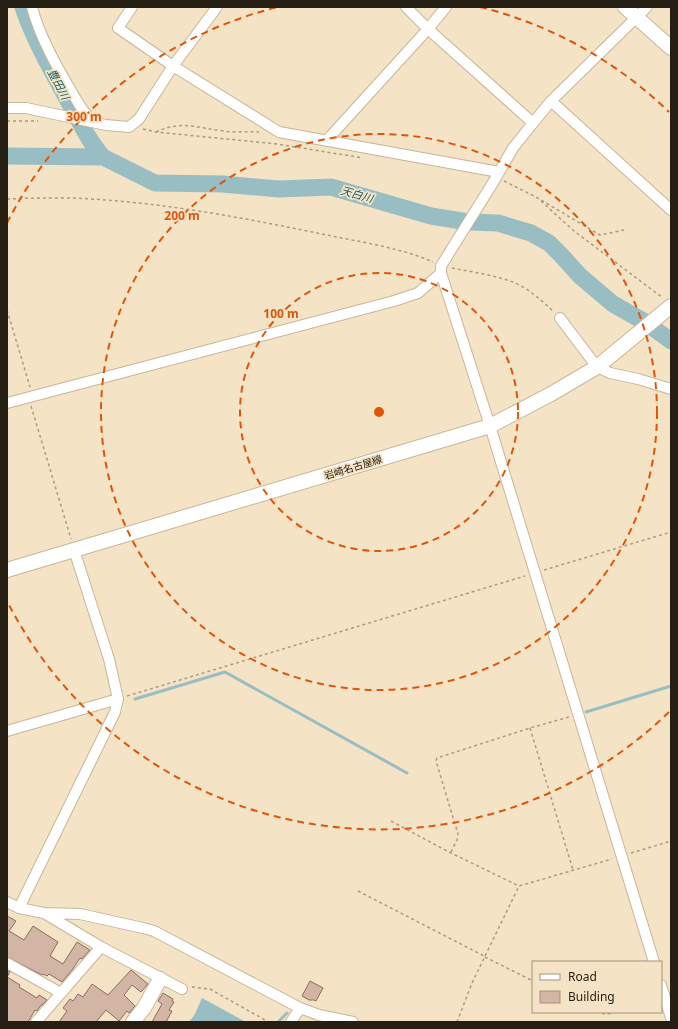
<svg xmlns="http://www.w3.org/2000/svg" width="678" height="1029" font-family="'Noto Sans','Noto Sans JP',sans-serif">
  <rect width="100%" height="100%" fill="#f4e3c4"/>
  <path fill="#98bec4" d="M202,998L246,1022H189L195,1014Z"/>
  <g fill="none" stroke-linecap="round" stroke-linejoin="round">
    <path stroke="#98bec4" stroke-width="3" d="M135,699L225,672L407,773
      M586,712L671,686
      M278,1022L287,1013"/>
    <path stroke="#98bec4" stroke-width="17" d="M23,7C35,43 55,76 73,110C84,129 88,140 103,157
      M7,156L103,157L155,183L222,184L279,189L331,187L431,216L468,222L498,223L531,233L549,243L561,255L580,276L613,304L645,322L671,341"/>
  </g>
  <path fill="#d3b5a5" stroke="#8b6d5d" d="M7,916L16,921L9,931L24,940L33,926L58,942L50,956L63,964L77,942L90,950L82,959L80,958L72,970L62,982L49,974L47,976L43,974L42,975L7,957Z
    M7,970L10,972L7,977L20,985L19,987L37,998L39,995L47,1000L42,1005H41L37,1011L35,1010L28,1022H7Z
    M131,970L148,984L141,992L132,985L124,995L135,1006L129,1013L127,1011L119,1021L106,1010L96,1022H59L67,1011L63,1008L70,999L73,1001L78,994L83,997L92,984L108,995Z
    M310,981L323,988L316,1001L314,1000H309L302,996Z
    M163,993L173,999L172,1001L174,1002L169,1010L172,1011L166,1022H152L162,1004L158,1001Z"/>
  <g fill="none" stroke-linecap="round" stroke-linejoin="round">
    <defs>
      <path id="street" d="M32,7C40,39 60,72 77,101C81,109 87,114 91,122
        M132,7L118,28L173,66L279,132L499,172
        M406,7L428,29L533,123
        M647,7L551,101L533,123L513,148L494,181L441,266V273L490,426L654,962
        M551,101L671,210
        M7,108H26L106,125L129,127L139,119L173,66L217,7
        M327,140L428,29L446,7
        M560,318L597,367L610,373L638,379L671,389
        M7,403L394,301L418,293L441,273
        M7,731L118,699
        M7,902L19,908L44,913L101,947L182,989
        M19,908L115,712L118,699L109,659L74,550
        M44,913L80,914L143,928L154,931L300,1008L319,1015L353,1022
        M7,963L61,993
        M661,985L671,1018
        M36,1022L101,947
        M291,1022L300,1008"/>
      <path id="secondary" d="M625,7L671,48
        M7,570L490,426L551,394L597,367L671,306
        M133,1022L144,1008L160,979"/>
    </defs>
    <use href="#street" stroke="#c7b698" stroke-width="12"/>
    <use href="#secondary" stroke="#c7b698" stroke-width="16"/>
    <path stroke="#a99b84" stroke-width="1.5" stroke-dasharray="3 3" stroke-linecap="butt" d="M7,121H38
      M143,129L156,132L277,144L363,158
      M156,132C181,120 198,128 224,131C235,133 247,131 259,132
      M504,181L536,197L600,235L624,230
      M7,199C28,198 49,198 71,198C155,201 239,217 322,234C359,242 399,247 433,262
      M541,201L574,231L663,298
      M452,268C472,272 494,275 513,282C528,288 541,300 553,311
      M7,310L30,387
      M31,406L71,539
      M544,570L671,532
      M127,696L525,576
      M530,728L573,870
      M391,821L447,851L519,886
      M451,852L457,840L458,834L436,761L437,758L530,728L569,717
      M631,853L671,841
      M358,891L484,956
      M485,957L533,981
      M192,987L210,989L265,1020L266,1022
      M596,1012L606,1014L617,1012
      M457,1022L472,983L519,886L612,859"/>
    <use href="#street" stroke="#fff" stroke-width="10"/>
    <use href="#secondary" stroke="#fff" stroke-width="14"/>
  </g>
  <g fill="none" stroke="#de560c" stroke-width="2" stroke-dasharray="7 5">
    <circle cx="379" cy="412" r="139"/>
    <circle cx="379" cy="412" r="278"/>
    <path d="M669 712A417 417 0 0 1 7 601M7 223A417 417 0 0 1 278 7M480 7A417 417 0 0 1 669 112"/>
  </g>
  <g text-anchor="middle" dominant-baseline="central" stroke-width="3.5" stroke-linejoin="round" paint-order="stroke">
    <g font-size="10" fill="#251e13" stroke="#f4e3c4">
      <text transform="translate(353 467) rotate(-17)">岩崎名古屋線</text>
    </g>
    <g font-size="11" font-style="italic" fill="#13616a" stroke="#f4e3c4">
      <text transform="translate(59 84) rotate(62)">豊田川</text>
      <text transform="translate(357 194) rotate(16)">天白川</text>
    </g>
  </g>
  <circle cx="379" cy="412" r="6" fill="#de560c" stroke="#f4e3c4" stroke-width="2"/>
  <g font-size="12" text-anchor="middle" font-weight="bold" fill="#de560c" stroke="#f4e3c4" stroke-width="3.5" stroke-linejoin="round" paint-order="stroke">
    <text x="84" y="121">300 m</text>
    <text x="182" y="220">200 m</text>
    <text x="281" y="318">100 m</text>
  </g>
  <rect width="678" height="1029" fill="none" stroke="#251e13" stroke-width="16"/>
  <rect x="532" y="961" width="130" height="52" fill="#f4e3c4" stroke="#a1947d"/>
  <rect x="540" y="974" width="20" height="6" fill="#ffffff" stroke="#a1947d"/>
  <text x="568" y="981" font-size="12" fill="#251e13">Road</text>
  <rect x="540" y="991" width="20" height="12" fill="#d3b5a5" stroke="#a1947d"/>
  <text x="568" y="1001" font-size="12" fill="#251e13">Building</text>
</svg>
